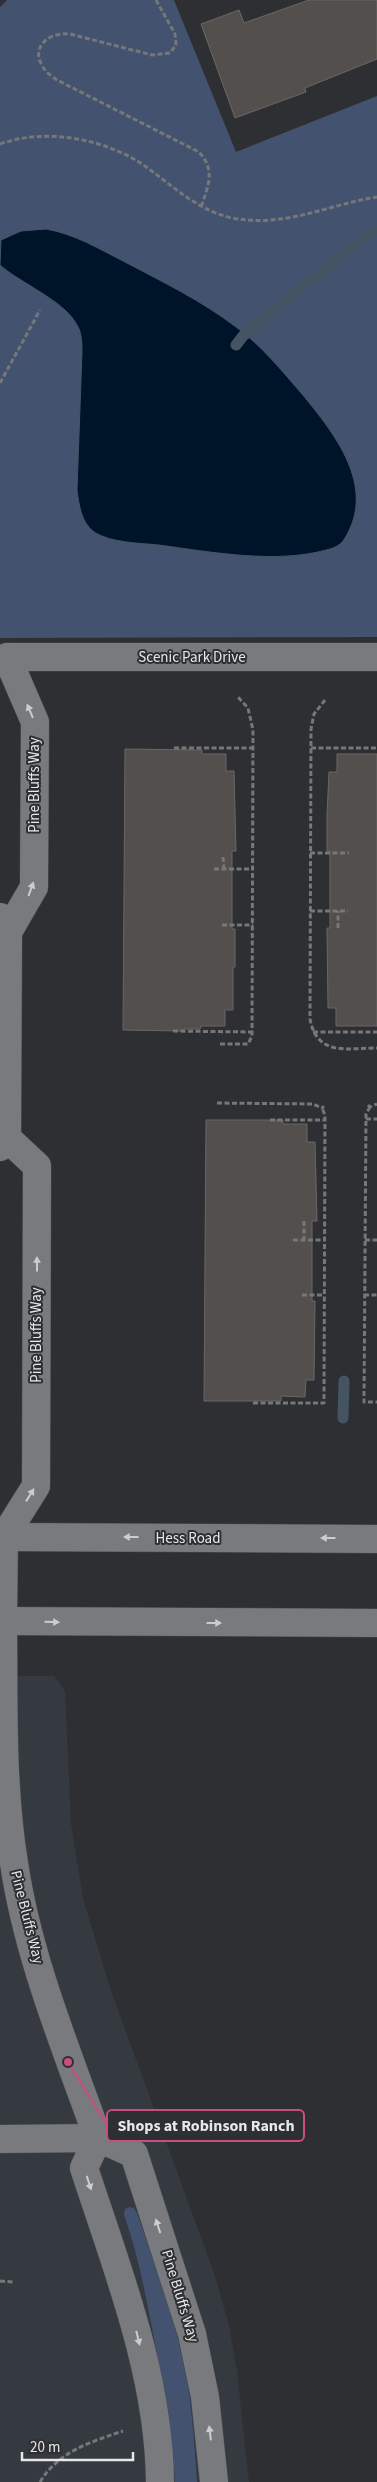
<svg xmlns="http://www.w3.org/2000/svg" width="377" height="2482" font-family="'Source Sans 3',sans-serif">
  <rect width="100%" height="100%" fill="#2e2f32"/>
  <path fill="#353a41" d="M0,1676H54L65,1691L71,1824L83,1899L111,1991L214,2273L229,2325L237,2372L249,2482H0Z"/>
  <path fill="#43526f" d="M7,0H174L236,152L377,96V637L0,638V7Z
    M130,2207L134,2208L137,2213C154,2261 172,2309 183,2360C192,2400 194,2441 197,2482H175C172,2428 161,2376 151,2323C144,2287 137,2251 124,2215L125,2209Z"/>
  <path fill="#001429" stroke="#455463" d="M46,229C75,234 99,249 125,262C163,282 202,301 236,327C262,346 281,370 302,394C334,433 377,486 345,538C341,545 335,548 326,550C276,564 210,552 159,545C140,543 111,543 94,532C81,522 79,505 77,490L82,352C82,343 82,333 77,325C65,301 20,283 0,265L1,240L21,231Z"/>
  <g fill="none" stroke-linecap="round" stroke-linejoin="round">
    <path stroke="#455463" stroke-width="11" d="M236,345L243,336L358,242L377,229
      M343,1418L344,1381"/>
  </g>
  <path fill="#534f4d" stroke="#6b6766" d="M309,0H377V59L305,88L306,92L235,118L201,24L239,10L244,23Z
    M125,749L202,750V754H226V771H234L236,851H232V929H235V967H233V1010H225V1026H201L200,1029H184L183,1031L123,1030Z
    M337,754H377V1026H336V1008H328L327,928H330V851H327V815L329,772H337Z
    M206,1120H283V1124H307V1142H315L317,1221H312V1301H315L314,1380H306L305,1397L281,1396V1401H204Z"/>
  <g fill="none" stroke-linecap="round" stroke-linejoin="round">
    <defs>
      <path id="minor" d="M7,657H377
        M7,657L35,722L34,887L8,932
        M0,917L8,932L7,1138L0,1147
        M4,1537L36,1486L37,1166L7,1138
        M3,1621C4,1702 1,1783 14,1863C28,1958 66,2048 98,2138L84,2168C117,2269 159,2374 160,2482
        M0,2139L98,2138L134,2154L192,2334L205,2397L214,2482"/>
      <path id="tertiary" d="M3,1621L4,1537"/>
      <path id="secondary" d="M0,1537L377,1539
        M0,1621L377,1623"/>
    </defs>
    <use href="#minor" stroke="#4c4d50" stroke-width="29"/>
    <use href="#tertiary" stroke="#4c4d50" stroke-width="29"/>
    <use href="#secondary" stroke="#4c4d50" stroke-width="29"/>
    <path stroke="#767779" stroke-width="3" stroke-dasharray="5 2.5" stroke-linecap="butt" d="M156,0L175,34L176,45L170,53L152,55L70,34C48,32 28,48 45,70C48,74 53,77 57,80L199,152C216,170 208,187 201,207
      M0,144C45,128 102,138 142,164C171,184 196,210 232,218C286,228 326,205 377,197
      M0,383L40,310
      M325,700L314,714L311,729L310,1019C317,1057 348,1048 377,1048
      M174,748H253
      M311,748H377
      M310,853H349
      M223,857L224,869
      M214,869H253
      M310,911H348
      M222,925H253
      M338,928V911
      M173,1031L252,1032
      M313,1032H377
      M220,1044H248L252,1036L253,730L248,708L237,696
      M217,1103L313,1104L322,1108L324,1106
      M368,1105L370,1107L377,1104
      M370,1107L366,1114L364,1402H377
      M366,1119H377
      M270,1120H325
      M304,1221V1240
      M293,1240H324
      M365,1240H377
      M302,1295H324
      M364,1295H377
      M253,1403H324L325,1115L322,1108
      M0,2281L13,2282
      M40,2482C59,2451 91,2442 123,2431"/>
    <use href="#minor" stroke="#787a7d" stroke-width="28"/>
    <use href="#tertiary" stroke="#787a7d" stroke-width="28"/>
    <use href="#secondary" stroke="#787a7d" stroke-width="28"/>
  </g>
  <defs><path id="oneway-solid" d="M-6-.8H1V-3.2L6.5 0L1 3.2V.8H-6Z" transform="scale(1.25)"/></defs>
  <g fill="#caccce">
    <use href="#oneway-solid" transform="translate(30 711) rotate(-113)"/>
    <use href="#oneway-solid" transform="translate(31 889) rotate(-70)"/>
    <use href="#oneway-solid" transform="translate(37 1264) rotate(-90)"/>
    <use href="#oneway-solid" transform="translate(30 1495) rotate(-58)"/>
    <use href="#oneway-solid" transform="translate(131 1537) rotate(-180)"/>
    <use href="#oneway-solid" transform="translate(328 1538) rotate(-180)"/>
    <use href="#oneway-solid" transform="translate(52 1622) rotate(1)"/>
    <use href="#oneway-solid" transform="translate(214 1623)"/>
    <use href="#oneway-solid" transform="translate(89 2183) rotate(72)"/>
    <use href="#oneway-solid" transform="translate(158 2226) rotate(-108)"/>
    <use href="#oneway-solid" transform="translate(138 2338) rotate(76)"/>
    <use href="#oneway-solid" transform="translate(210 2433) rotate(-97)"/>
  </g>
  <g text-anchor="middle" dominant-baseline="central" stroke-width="4" stroke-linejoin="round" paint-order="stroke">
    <g font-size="15" fill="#e6e8e9" stroke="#2e2f32">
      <text x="192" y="657">Scenic Park Drive</text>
      <text transform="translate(34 785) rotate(-90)">Pine Bluffs Way</text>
      <text transform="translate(36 1335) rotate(-90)">Pine Bluffs Way</text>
      <text x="188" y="1538">Hess Road</text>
      <text transform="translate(27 1917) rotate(76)">Pine Bluffs Way</text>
      <text transform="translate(180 2296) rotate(73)">Pine Bluffs Way</text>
    </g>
  </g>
  <path fill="none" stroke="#cb4c7e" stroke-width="2" d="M68 2062L107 2125"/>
  <circle fill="#cb4c7e" stroke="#2e2f32" stroke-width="2" cx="68" cy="2062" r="5"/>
  <rect fill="#2e2f32" stroke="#cb4c7e" stroke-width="2" x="107" y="2110" width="197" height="31" rx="5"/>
  <g font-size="16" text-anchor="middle" font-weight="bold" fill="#e6e8e9">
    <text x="206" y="2131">Shops at Robinson Ranch</text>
  </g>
  <path d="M22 2452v8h111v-8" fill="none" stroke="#e6e8e9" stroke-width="2.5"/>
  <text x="30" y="2452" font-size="15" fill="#e6e8e9" stroke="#2e2f32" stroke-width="4" paint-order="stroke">20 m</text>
</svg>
